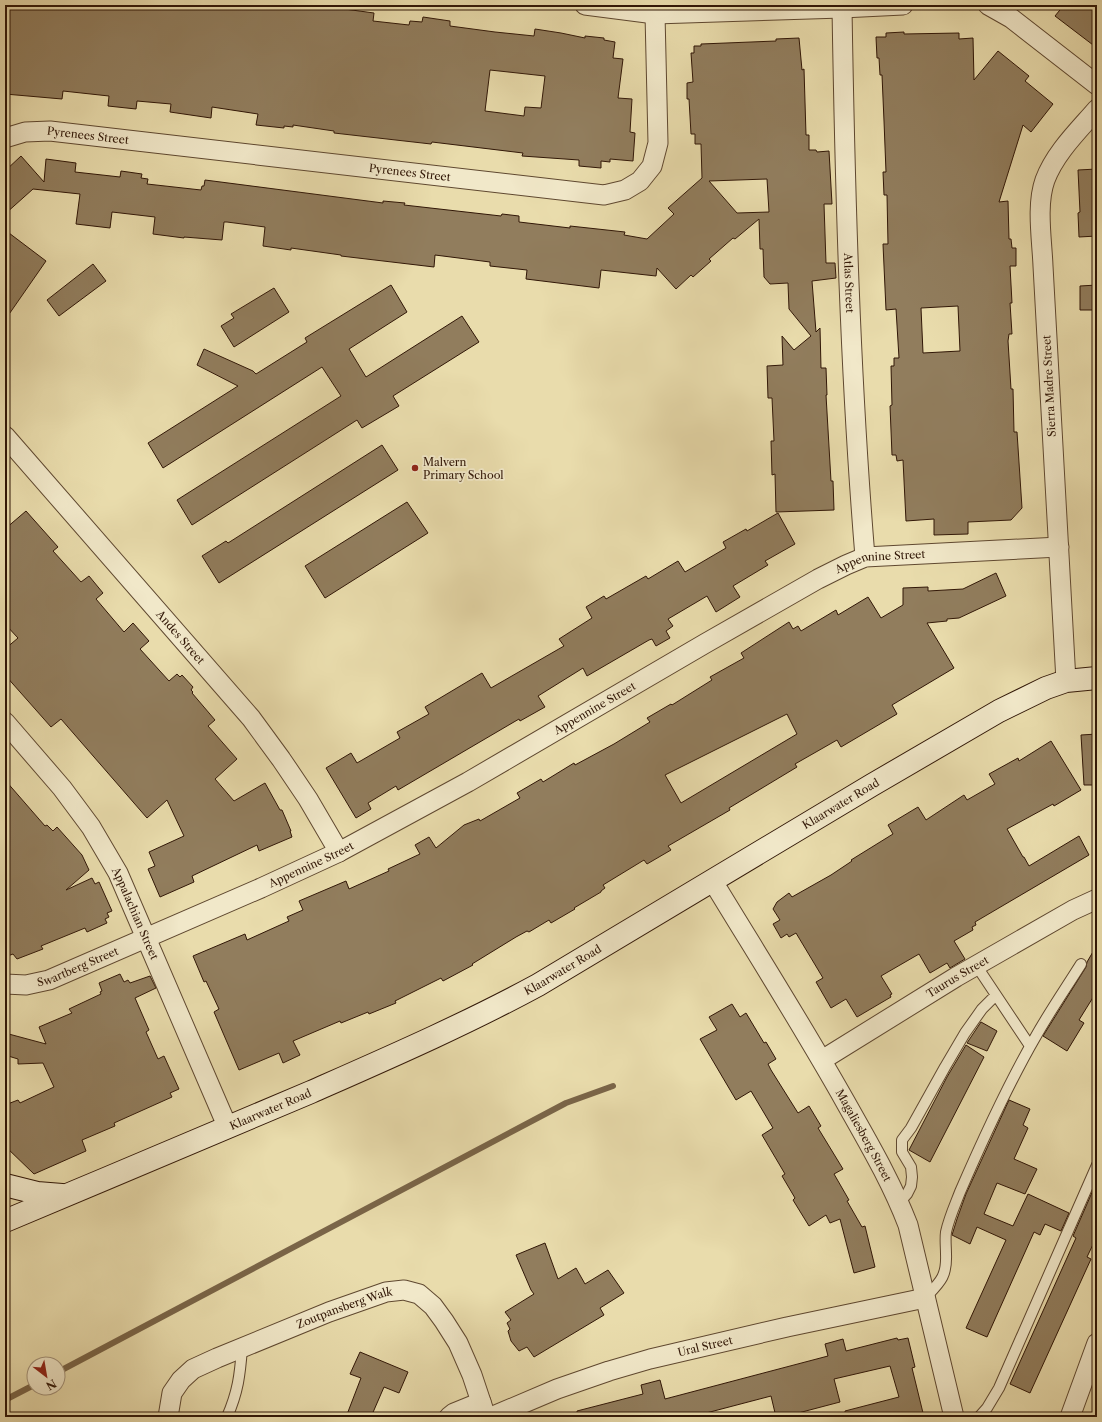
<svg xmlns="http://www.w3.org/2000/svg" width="1102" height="1422" font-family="'Libre Caslon Text',serif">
  <rect width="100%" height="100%" fill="#e9dcac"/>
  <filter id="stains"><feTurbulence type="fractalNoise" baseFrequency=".005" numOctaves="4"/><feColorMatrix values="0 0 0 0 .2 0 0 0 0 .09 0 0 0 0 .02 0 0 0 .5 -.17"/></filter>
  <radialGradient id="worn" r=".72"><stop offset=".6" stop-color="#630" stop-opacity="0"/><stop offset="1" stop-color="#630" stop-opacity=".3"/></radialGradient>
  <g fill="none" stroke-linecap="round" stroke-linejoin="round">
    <path stroke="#7a6548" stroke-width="6" d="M58,1372L566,1103L613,1086
      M5,1400L34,1385"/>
  </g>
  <path fill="#917d5d" stroke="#311707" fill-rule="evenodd" d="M5,5H338L337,8L374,13L373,21L409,25L410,21L422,22L423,17L450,21V26L495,32L534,36L535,29L561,33L585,38V36L604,38V40L615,42L613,58L623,59L618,98L632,99L630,132L635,133L633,161L610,159V162L601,161V168L579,166V160L522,156L523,153L432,142L431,144L334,133V131L293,125V127L284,126V128L256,125L258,114L212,107L211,118L170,112L171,104L137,101L136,109L108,106L109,96L63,91L62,99L5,94ZM490,70L545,76L541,108L525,107L524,116L485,111Z
    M1064,5H1091L1097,10V48L1055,16Z
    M904,32V34L959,33V39L973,38L974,80L998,51L1029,76L1025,81L1053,104L1031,132L1023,125L999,202L1008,201L1009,239H1011L1012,248H1016V266H1010L1012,303H1010L1012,334H1009L1008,341L1011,389H1013L1014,432H1017L1022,508L1011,520L968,522V534L934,535V519L906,521L903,460L897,461L896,455H892L890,406L892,405L891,366H894V358H899L896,309L886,310L883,244H888L887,195H884L883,172H886L884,121L882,75H880L879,58H877L876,37H886V33ZM958,306L960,351L923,353L921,308Z
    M799,38L802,70L804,69L806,135H809V150H816L817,152L829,151L832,204H824L826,263H835L836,278L812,281L816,332L820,328L821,368H826L827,395H826L831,481H833L834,510L776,512L775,474L772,475L771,441H774L772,398H768L767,366L783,365L782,336L794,350L811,336L789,309L788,283L770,284L764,277L763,249H760L759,219L735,239L733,238L709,259L711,261L693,277L691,275L676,289L657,268L656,276L601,270L599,288L526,279L527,270L490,266V262L435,255L434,267L341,256V255L291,248V250L263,246L265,227L227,222H224L222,240L184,237V238L153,234L155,217L112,212L110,228L76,224L80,194L33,189L5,214V171L21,156L44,182L46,159L76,163L75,172L120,177L121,171L142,174L141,178L148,179L147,184L201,190L202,186H204L205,180L383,203V201L405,203L404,205L501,216L502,214L519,216V222L570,228V226L625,232L624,235L647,239L674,214L668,208L702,178L701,144H695V134H691L689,99H687V83L693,82L691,53H694V46H701V44L776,41V39ZM767,179L769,212L737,213L709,181Z
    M1097,169V236L1079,237L1078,213L1080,212L1078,170Z
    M5,230L46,261L5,320Z
    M93,264L106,281L59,316L47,300Z
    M391,285L407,312L349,349L366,377L462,316L479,342L393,396L399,406L362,428L357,420L192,525L177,500L341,396L322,367L163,468L148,443L238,386L197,365L204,349L253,371L256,374L307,342L305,338Z
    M1097,285V310H1080V286Z
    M274,288L289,312L234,347L221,326L234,318L231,314Z
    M382,445L398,470L219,583L202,556L226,541L228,543Z
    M407,502L428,533L325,598L305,566Z
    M26,511L58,547L53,551L81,582L89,576L103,593L96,599L124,632L133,623L149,641L140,649L169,681L177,674L180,677L182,675L193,687L191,690L193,692L192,693L215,720L208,726L237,759L215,779L234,801L265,783L280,810H282L291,831H290L292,837L259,851L257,845L192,876L194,882L160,897L148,869L155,866L149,852L184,836L167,800L147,818L61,719L51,727L5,675V649L18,638L5,624V529Z
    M778,513L795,544L765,561L768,565L733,586L740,597L716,612L707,596L668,619L673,626L666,631L670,638L656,646L652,639L649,640L587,676L583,668L538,696L545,707L520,721L519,719L398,790L396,786L368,803L371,809L356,818L326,768L351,753L357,763L400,738L397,732L429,714L425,707L482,673L491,688L564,646L559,639L592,618L586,607L604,596L606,599L646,576L648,579L678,561L685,572L726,548L723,542L746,529L747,531Z
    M996,573L1006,596L959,618L947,619V621L927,623L954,668L892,705L897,714L841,747L837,740L795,764L797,767L729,808L730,810L668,846L671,850L647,864L644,860L603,885L605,888L601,891V892L574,908L575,909L551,923L549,920L529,932L527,931L516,937L472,964L473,965L443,981L441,978L395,1001L396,1003L369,1014L368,1012L341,1023L340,1021L293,1041L300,1055L283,1063L279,1053L239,1070L214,1012L219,1009L206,981L204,982L193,956L245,934L247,940L289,921L287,917L303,910L299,901L346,881L349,889L389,871L388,869L420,854L415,845L429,837L436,848L464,825L479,819L480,821L520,798L517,793L541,779L543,782L574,763L575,765L614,744L650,722L647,718L671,704L672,705L712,680L710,677L744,658L741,653L789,622L793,629L798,626L801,631L836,610L838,615L868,597L881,618L903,605V588L928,587V591L963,589ZM787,714L797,734L681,803L665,775Z
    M1097,734V785H1084L1081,735Z
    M1051,741L1081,790L1054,806L1053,804L1007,829L1023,857H1024L1029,866L1079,836L1089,855L975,922L976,925L972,927L973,930L954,941L965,959L950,968L947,963L930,973L919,954L881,976L892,994L890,995L891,997L857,1017L846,999L831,1008L816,982L823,978L796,933L789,937L787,934L781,938L773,924L780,920L773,909L777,902L789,893L792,897L831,875L852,861L851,860L893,834L888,825L918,807L926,820L964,795L967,800L995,784L989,774L1018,758L1019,761Z
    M5,780L45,826L47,825L53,831L57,827L82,855L89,870L66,890L92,878L95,884L99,882L112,911L107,913L109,917L105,919L107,923L87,932L85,928L41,946L43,949L17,959L13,954L5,957Z
    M1097,945V991L1079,1020L1084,1023L1067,1051L1043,1036L1086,967L1087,962Z
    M120,974L124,982L128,980L130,983L150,976L156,988L135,998L149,1030L146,1032L158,1059L164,1056L179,1089L170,1093L172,1097L114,1123L115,1126L82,1140L86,1151L34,1174L5,1146V1105L18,1100L20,1103L54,1087L43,1063L18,1064V1059L5,1055V1033L46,1044L39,1027L72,1013L69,1009L101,994L100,992L102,991L99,983Z
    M732,1004L740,1017L746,1013L764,1043L766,1042L776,1059L768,1064L771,1070L798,1113L809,1106L821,1126L818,1128L843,1169L834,1174L849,1200L847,1201L862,1227L865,1226L875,1267L854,1273L840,1219L830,1223L826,1215L809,1226L793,1200L795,1198L782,1176L785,1174L762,1135L773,1128L751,1091L736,1100L700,1039L717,1030L709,1017Z
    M981,1022L997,1031L987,1051L967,1043Z
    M966,1045L984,1057L930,1162L909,1150L947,1077Z
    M1009,1100L1030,1109L1023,1125L1028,1128L1014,1159L1037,1169L1025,1194L997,1183L984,1214L1013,1226L1028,1194L1069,1213L1061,1231L1045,1224L1040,1235L1034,1232L987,1337L966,1328L1006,1240L977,1227L970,1244L952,1235L957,1219L966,1194Z
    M1097,1181V1236L1087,1257L1091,1259L1030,1393L1010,1384L1076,1238L1073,1236Z
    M545,1243L558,1279L576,1268L585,1284L608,1270L624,1293L600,1308L604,1315L534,1357L527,1347L519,1351L511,1341L508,1331L510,1329L507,1323L511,1320L505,1312L534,1294L531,1290L516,1255Z
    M897,1338L898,1340L908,1338L915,1367L912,1368L924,1417H845V1411L899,1397L890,1366L834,1379L840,1402L783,1417H776L771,1396L691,1417H577V1411L643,1394L641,1385L660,1380L665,1399L828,1356L825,1344L843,1339L846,1351Z
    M360,1352L408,1372L399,1393L384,1387L371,1417H346L361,1378L350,1374Z"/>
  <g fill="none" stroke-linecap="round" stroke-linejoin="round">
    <defs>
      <path id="lane" d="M976,965L1030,1046
        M899,1203L907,1194L911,1186L912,1177L911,1167L902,1152V1140L911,1128L945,1067L965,1033L982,1009L996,995
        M925,1298C940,1282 947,1277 946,1254C946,1247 945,1239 946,1232C949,1218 955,1205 960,1192C983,1139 1007,1086 1036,1036C1050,1011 1066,988 1081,964
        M227,1417C238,1392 240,1375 242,1348
        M979,1417L987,1408L999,1388L1097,1165"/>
      <g id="street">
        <path d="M585,5L655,14L842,8L903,5"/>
        <path d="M988,5L1011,18L1097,85"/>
        <path id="s1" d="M842,8C845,191 850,375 865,557"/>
        <path id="s2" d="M5,138L25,132L50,131L604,195L625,190L640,181L652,166L658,143L655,14"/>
        <path id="s3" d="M5,436L251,718L281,759L308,799L339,852"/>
        <path d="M1066,681L1043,266C1042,240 1036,205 1045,180C1055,153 1078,131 1097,109"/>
        <path id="s4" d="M5,722L62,788L91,827L118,873L228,1128"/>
        <path id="s5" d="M712,880C757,954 804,1028 846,1103C869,1144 891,1181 908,1225L954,1417"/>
        <path id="s6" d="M5,984L26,985L49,980L261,888L339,852L468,782L706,643L818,579L846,565L865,557L1059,547"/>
        <path id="s7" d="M822,1060L956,977L1073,910L1097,899"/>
        <path id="s8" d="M168,1417L172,1393L181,1380L193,1369L217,1358L329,1312L386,1292L404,1290L419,1294L433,1306L444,1321L458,1343L472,1375L486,1417"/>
        <path d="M449,1417L454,1413L481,1402"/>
        <path id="s9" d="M491,1417L557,1389L609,1371L650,1359L787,1327L925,1298"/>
        <path d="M1070,1417L1097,1343"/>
      </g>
      <g id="secondary">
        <path d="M5,1185L37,1193L62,1195"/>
        <path id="s10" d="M5,1221C107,1178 209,1136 311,1092C388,1058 464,1025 538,985L872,785L999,711L1046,688L1066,681L1097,678"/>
      </g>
    </defs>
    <use href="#lane" stroke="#5f4830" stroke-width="12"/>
    <use href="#street" stroke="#5f4830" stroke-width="21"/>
    <use href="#secondary" stroke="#311707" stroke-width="24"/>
    <use href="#lane" stroke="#f1e8c9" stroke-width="10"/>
    <use href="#street" stroke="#f1e8c9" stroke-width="19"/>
    <use href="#secondary" stroke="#f1e8c9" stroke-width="22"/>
  </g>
  <circle fill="#8f2418" stroke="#f1e8c9" stroke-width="1.5" cx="415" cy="468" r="4"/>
  <g text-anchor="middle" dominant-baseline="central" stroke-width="3.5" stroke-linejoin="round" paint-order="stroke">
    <g font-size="11" fill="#311707" stroke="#f1e8c9">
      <text stroke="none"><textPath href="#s2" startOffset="84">Pyrenees Street</textPath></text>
      <text stroke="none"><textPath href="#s2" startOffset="408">Pyrenees Street</textPath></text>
      <text stroke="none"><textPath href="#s1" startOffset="275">Atlas Street</textPath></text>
      <text transform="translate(1049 386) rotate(-93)">Sierra Madre Street</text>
      <text stroke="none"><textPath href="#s6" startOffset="979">Appennine Street</textPath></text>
      <text stroke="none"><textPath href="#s3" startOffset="267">Andes Street</textPath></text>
      <text stroke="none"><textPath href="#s6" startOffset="655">Appennine Street</textPath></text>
      <text stroke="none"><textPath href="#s10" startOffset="936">Klaarwater Road</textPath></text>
      <text stroke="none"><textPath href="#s6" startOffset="331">Appennine Street</textPath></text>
      <text stroke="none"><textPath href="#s4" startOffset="233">Appalachian Street</textPath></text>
      <text stroke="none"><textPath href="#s6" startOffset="76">Swartberg Street</textPath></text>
      <text stroke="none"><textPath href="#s10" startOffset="612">Klaarwater Road</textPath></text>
      <text stroke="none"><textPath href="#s7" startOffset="159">Taurus Street</textPath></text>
      <text stroke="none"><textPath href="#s10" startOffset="288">Klaarwater Road</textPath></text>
      <text stroke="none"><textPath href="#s5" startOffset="297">Magaliesberg Street</textPath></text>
      <text stroke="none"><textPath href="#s8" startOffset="220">Zoutpansberg Walk</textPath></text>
      <text stroke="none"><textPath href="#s9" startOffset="226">Ural Street</textPath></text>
    </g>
    <g font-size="11" fill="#311707" stroke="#f1e8c9" text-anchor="start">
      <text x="423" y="462">Malvern<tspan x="423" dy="13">Primary School</tspan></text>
    </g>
  </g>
  <rect width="1102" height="1422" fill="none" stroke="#e9dcac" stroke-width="20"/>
  <rect x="6" y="6" width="1090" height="1410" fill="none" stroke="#311707" stroke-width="2"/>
  <rect x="10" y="10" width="1082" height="1402" fill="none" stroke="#311707"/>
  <g transform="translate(46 1376) rotate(149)"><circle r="19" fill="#f1e8c9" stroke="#a4947b"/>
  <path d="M0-3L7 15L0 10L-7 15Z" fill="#8f2418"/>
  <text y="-6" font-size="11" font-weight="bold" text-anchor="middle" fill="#311707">N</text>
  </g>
  <rect width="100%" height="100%" filter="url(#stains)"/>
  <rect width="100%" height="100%" fill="url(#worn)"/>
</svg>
